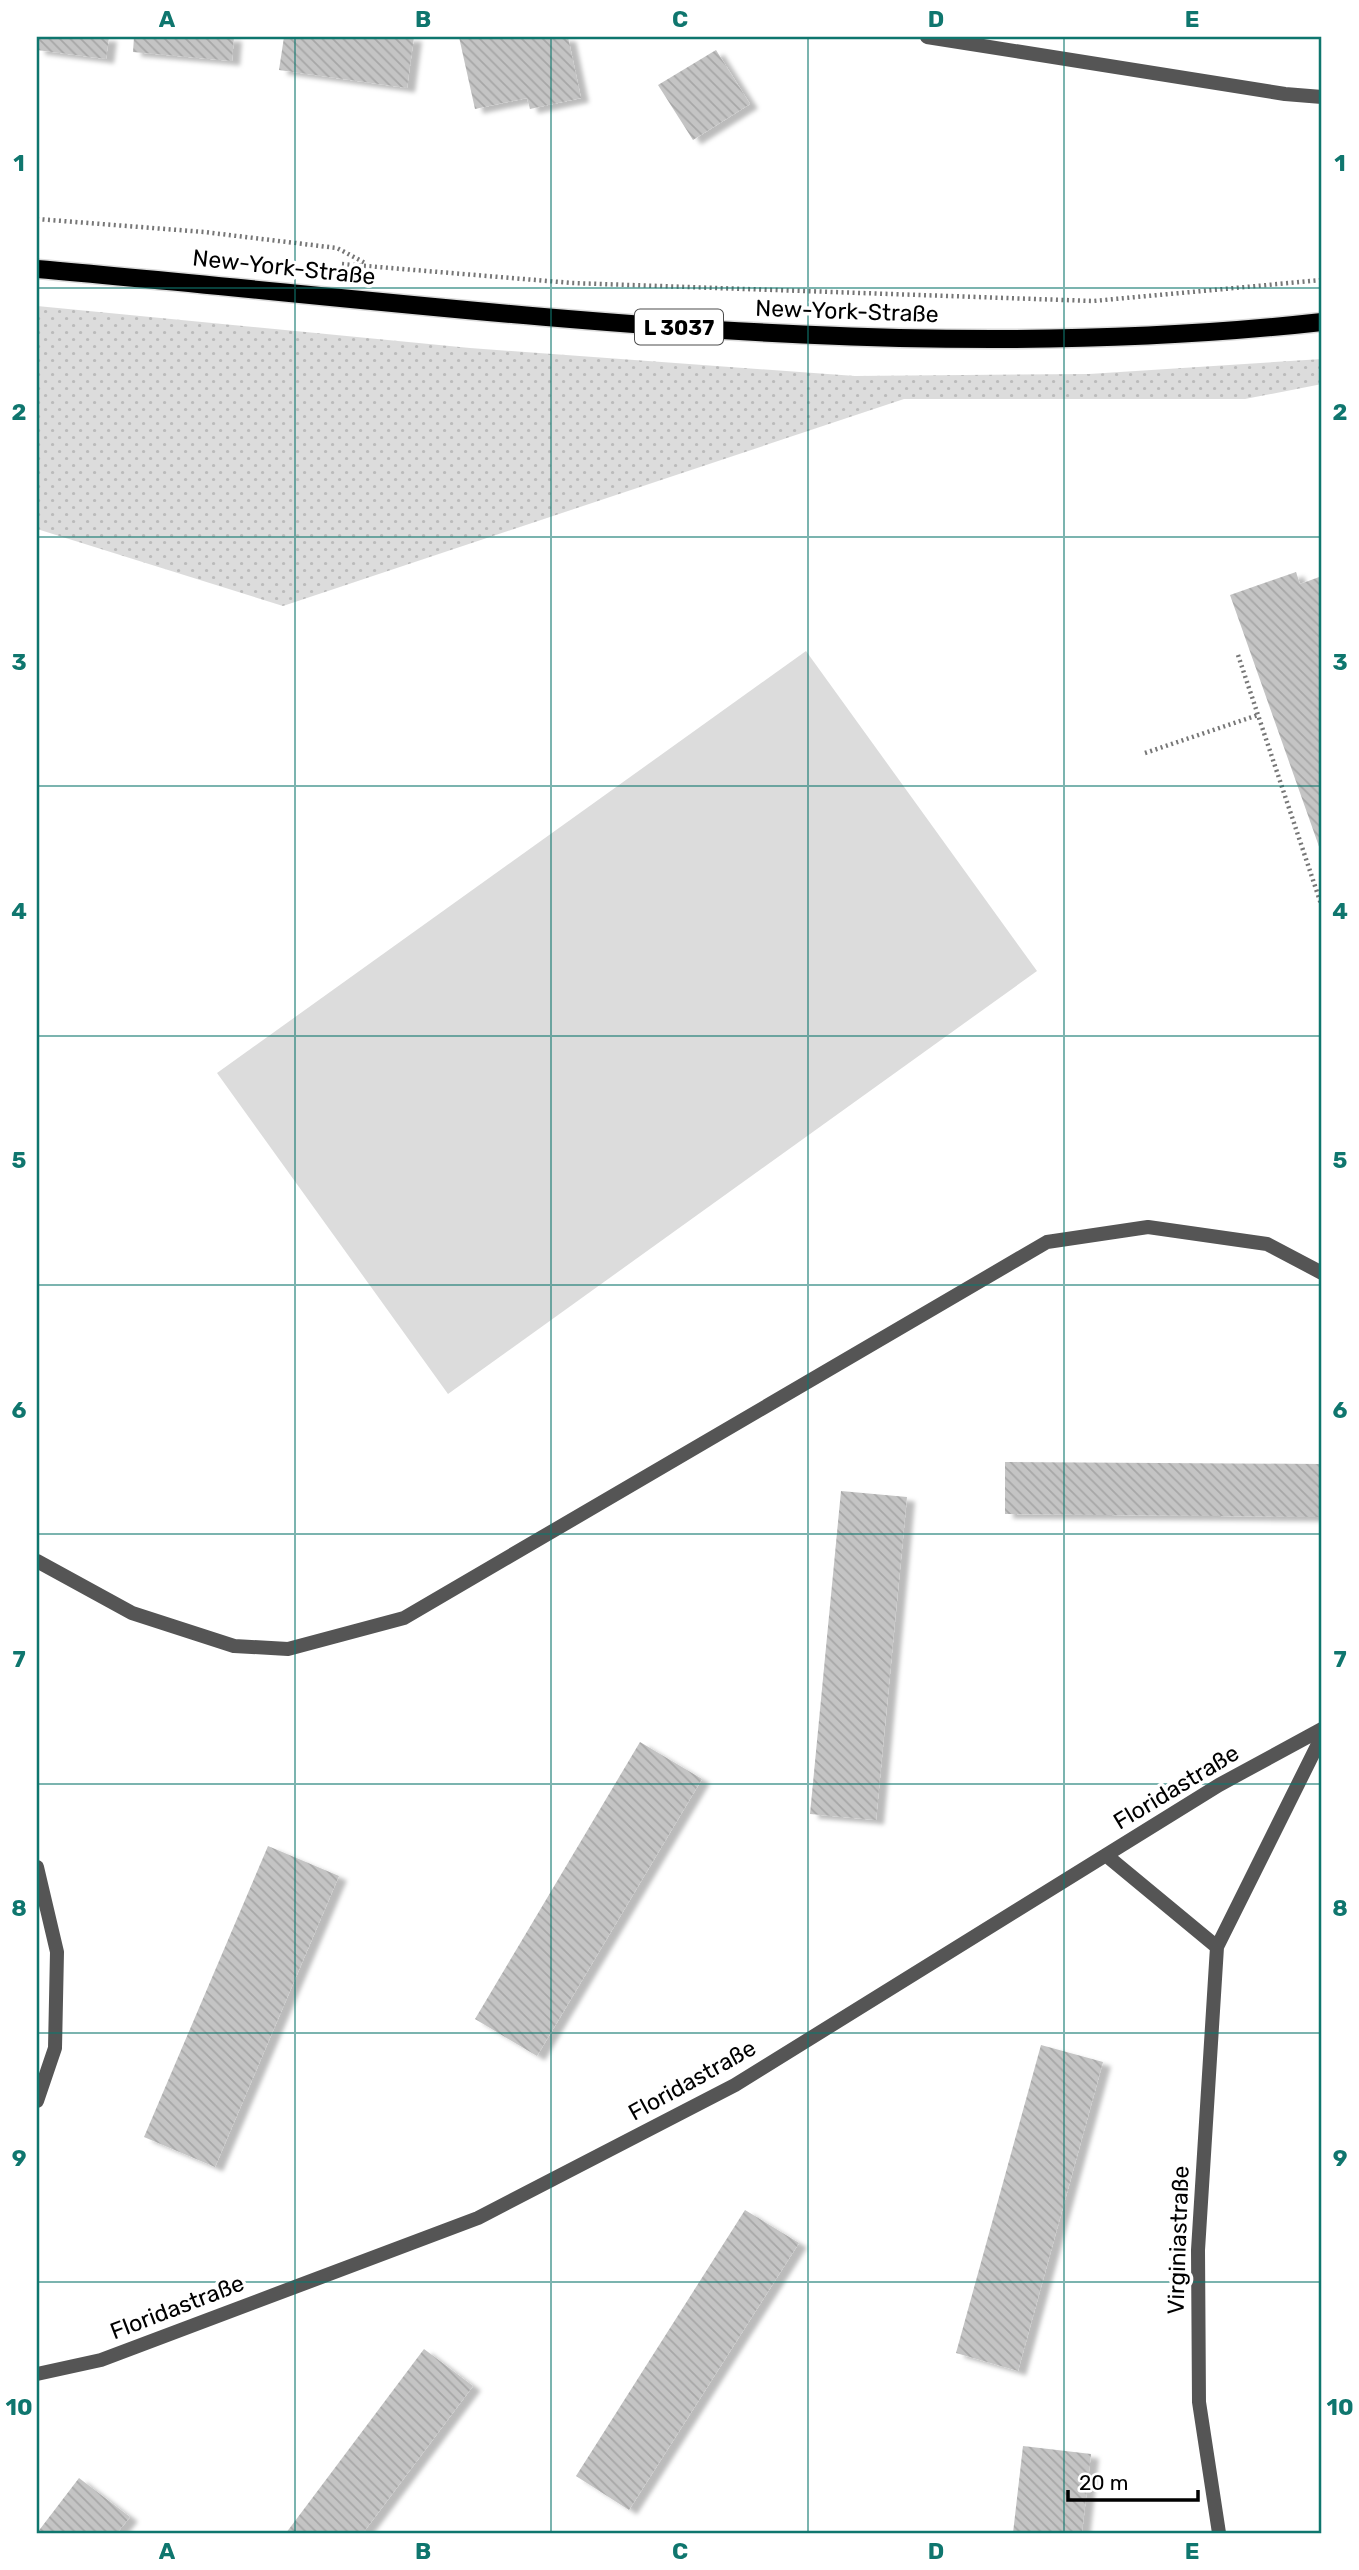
<svg xmlns="http://www.w3.org/2000/svg" width="1359" height="2570" font-family="Rubik,sans-serif">
  <defs>
    <pattern id="grass-dots" width="8" height="8" patternUnits="userSpaceOnUse" patternTransform="scale(1.75)"><rect width="8" height="8" fill="#dcdcdc"/><path d="M2 2h.1M6 6h.1" fill="none" stroke="#bbb" stroke-width="1.8" stroke-linecap="round"/></pattern>
    <pattern id="building-back-hatch" width="6" height="6" patternUnits="userSpaceOnUse" patternTransform="scale(1.75)"><rect width="6" height="6" fill="#c4c4c4"/><path d="M-1 5l2 2M0 0l6 6M5-1l2 2" fill="none" stroke="#a7a7a7"/></pattern>
    <filter id="shadow"><feDropShadow dx="8" dy="4.5" stdDeviation="2" flood-color="#0004"/></filter>
  </defs>
  <rect width="100%" height="100%" fill="#fff"/>
  <path fill="url(#grass-dots)" d="M37,306L470,348L855,376L1089,374L1322,359V384L1245,399H904L283,606L37,529Z"/>
  <path fill="#dcdcdc" d="M806,651L1037,971L448,1394L217,1073Z"/>
  <path fill="url(#building-back-hatch)" filter="url(#shadow)" d="M37,37H109L106,59L37,50Z
    M134,37H234L232,61L133,52Z
    M284,37H414L407,88L279,70Z
    M459,37H568L581,98L530,109L527,98L475,109Z
    M716,50L750,104L693,140L658,85Z
    M1296,572L1300,584L1322,576V855L1230,595Z
    M1005,1462L1321,1464L1320,1517L1005,1514Z
    M841,1491L907,1497L876,1820L810,1814Z
    M640,1742L702,1779L537,2056L475,2019Z
    M268,1846L339,1876L215,2167L144,2137Z
    M1041,2045L1103,2062L1018,2371L956,2353Z
    M745,2210L799,2243L629,2510L576,2476Z
    M424,2349L473,2386L363,2533H286Z
    M1023,2446L1091,2454L1082,2533H1013Z
    M79,2478L130,2517L117,2533H37Z"/>
  <g fill="none" stroke-linecap="round" stroke-linejoin="round">
    <defs>
      <path id="primary" d="M37,269C464,306 893,370 1322,322"/>
    </defs>
    <use href="#primary" stroke="#dbdbdb" stroke-width="21"/>
    <path stroke="#777" stroke-width="4.5" stroke-dasharray="2 3.5" stroke-linecap="butt" d="M37,219L204,232L337,248L367,264
      M342,264L572,283L1093,301L1322,280
      M1238,655L1322,907
      M1145,753L1258,715"/>
    <path stroke="#555" stroke-width="14" d="M927,37L1285,94L1322,97
      M37,1561L132,1613L234,1646L288,1649L404,1618L1047,1242L1148,1227L1267,1244L1322,1273
      M1107,1856L1217,1947L1198,2250L1199,2402L1219,2533
      M37,1867L57,1952L55,2048L37,2101
      M1217,1947L1322,1736
      M37,2374L101,2360L478,2218L735,2085L1219,1785L1322,1729"/>
    <use href="#primary" stroke="#000" stroke-width="18"/>
  </g>
  <path fill="none" stroke="#0f766e" stroke-width="2" stroke-opacity="0.55" d="M295,37V2533M551,37V2533M808,37V2533M1064,37V2533M37,288H1322M37,537H1322M37,786H1322M37,1036H1322M37,1285H1322M37,1534H1322M37,1784H1322M37,2033H1322M37,2282H1322"/>
  <g text-anchor="middle" dominant-baseline="central" stroke-width="7" stroke-linejoin="round" paint-order="stroke">
    <rect fill="#fff" stroke="#4c4c4c" stroke-width="2" x="635" y="309.5" width="88" height="35" rx="5"/>
    <g font-size="21" font-weight="bold" fill="#000">
      <text x="679" y="327">L 3037</text>
    </g>
    <g font-size="23" fill="#000" stroke="#fff">
      <text transform="translate(284 267) rotate(6)">New-York-Straße</text>
      <text transform="translate(847 311) rotate(2)">New-York-Straße</text>
      <text transform="translate(1176 1787) rotate(-31)">Floridastraße</text>
      <text transform="translate(692 2080) rotate(-29)">Floridastraße</text>
      <text transform="translate(1178 2240) rotate(-88)">Virginiastraße</text>
      <text transform="translate(177 2307) rotate(-21)">Floridastraße</text>
    </g>
  </g>
  <rect width="1359" height="2570" fill="none" stroke="#ffffff" stroke-width="77"/>
  <path d="M1068 2490v10h130v-10" fill="none" stroke="#000000" stroke-width="3.5"/>
  <text x="1079" y="2490" font-size="21" fill="#000000" stroke="#ffffff" stroke-width="5" paint-order="stroke">20 m</text>
  <rect x="38" y="38" width="1282" height="2494" fill="none" stroke="#0f766e" stroke-width="2.5"/>
  <g font-size="23" text-anchor="middle" font-weight="bold" fill="#0f766e">
    <text x="167" y="27">A</text>
    <text x="423" y="27">B</text>
    <text x="680" y="27">C</text>
    <text x="936" y="27">D</text>
    <text x="1192" y="27">E</text>
    <text x="19" y="171">1</text>
    <text x="1340" y="171">1</text>
    <text x="19" y="420">2</text>
    <text x="1340" y="420">2</text>
    <text x="19" y="670">3</text>
    <text x="1340" y="670">3</text>
    <text x="19" y="919">4</text>
    <text x="1340" y="919">4</text>
    <text x="19" y="1168">5</text>
    <text x="1340" y="1168">5</text>
    <text x="19" y="1418">6</text>
    <text x="1340" y="1418">6</text>
    <text x="19" y="1667">7</text>
    <text x="1340" y="1667">7</text>
    <text x="19" y="1916">8</text>
    <text x="1340" y="1916">8</text>
    <text x="19" y="2166">9</text>
    <text x="1340" y="2166">9</text>
    <text x="19" y="2415">10</text>
    <text x="1340" y="2415">10</text>
    <text x="167" y="2559">A</text>
    <text x="423" y="2559">B</text>
    <text x="680" y="2559">C</text>
    <text x="936" y="2559">D</text>
    <text x="1192" y="2559">E</text>
  </g>
</svg>
